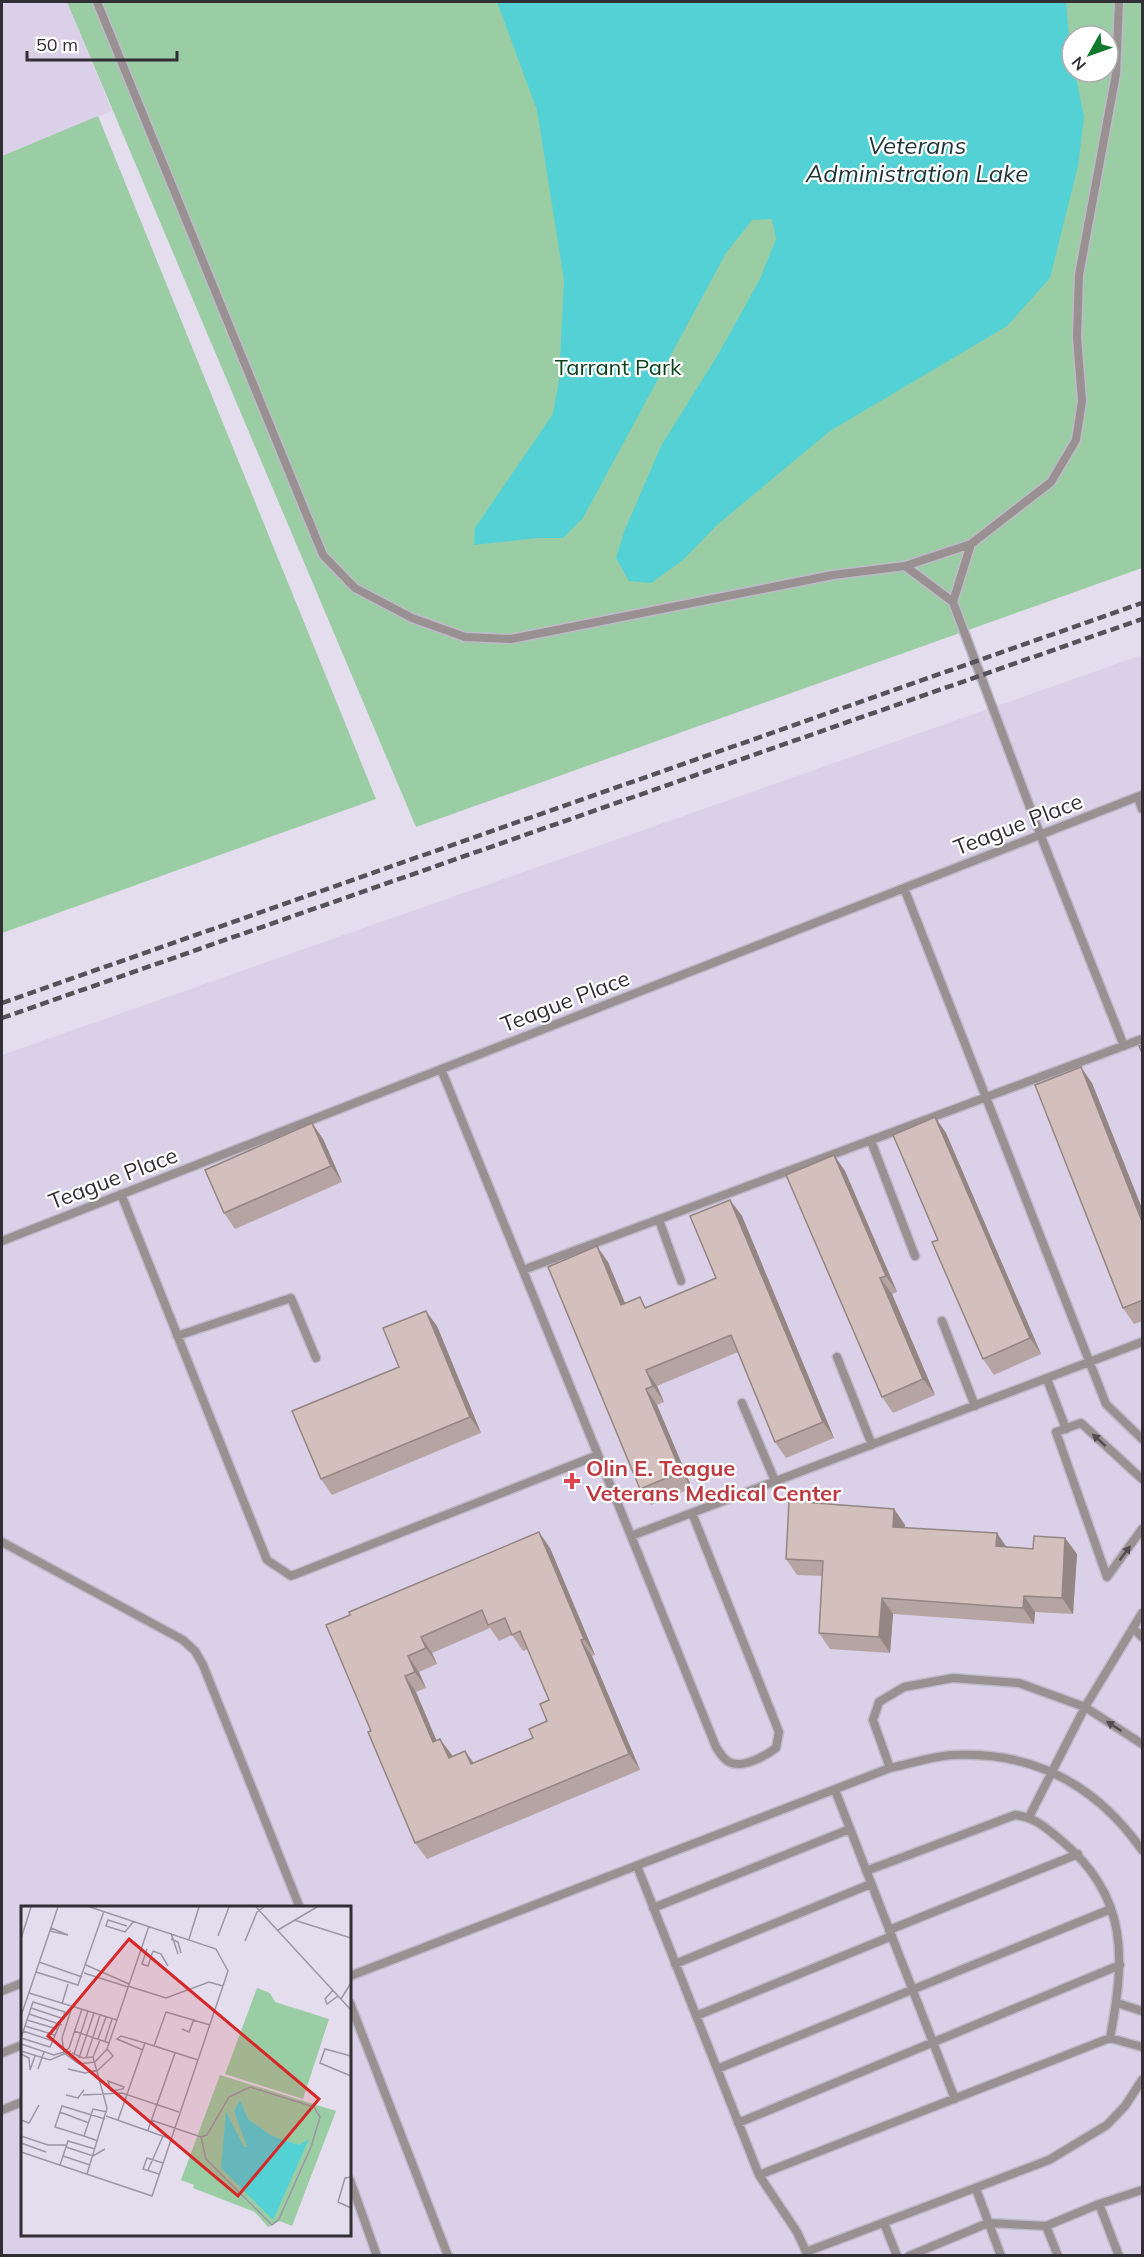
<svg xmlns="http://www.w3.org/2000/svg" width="1144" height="2257" font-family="Mulish,sans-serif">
  <rect width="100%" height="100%" fill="#e3ddee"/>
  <path fill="#dad1e9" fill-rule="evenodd" d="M2,2H67L112,111L2,156Z
    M1142,655V2255H2V1055ZM22,1908H350V2234H22Z"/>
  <path fill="#9acda4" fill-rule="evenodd" d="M67,2H1142V568L416,827ZM1072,36H1108V72H1072Z
    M98,116L376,799L2,933V156Z"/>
  <path fill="#53d1d5" d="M497,2H1066L1072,72H1075L1084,117L1078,166L1050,278L1007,326L830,431L717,525L683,560L651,583L629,581L616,558L624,532L661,446L719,353L760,279L776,239L772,219L752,220L726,253L583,518L563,538H537L474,545L475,528L553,414L559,380L564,280L537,110Z"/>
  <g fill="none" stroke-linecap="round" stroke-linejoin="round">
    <defs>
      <path id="lane" d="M97,2L323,555L355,588L412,618L465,637L511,639L833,575L905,566L953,602L1040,834L1124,1046
        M905,566L971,544
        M953,602L971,544L1051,482L1076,440L1082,401L1077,337L1079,275L1116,74L1119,2
        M1138,797L1142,809
        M904,888L1106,1404L1142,1439
        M441,1069L631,1536L1142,1342
        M871,1141L915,1256
        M121,1194L267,1560L291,1576L598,1455
        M659,1220L681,1281
        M2,1241L1142,795
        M523,1270L1142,1039
        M942,1321L975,1406
        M177,1336L291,1298L316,1358
        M837,1357L872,1445
        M1047,1379L1066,1429
        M742,1403L775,1481
        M631,1536L716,1747C719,1752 723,1759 729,1762C743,1769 765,1756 776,1748L779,1732L692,1513
        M2,1542L183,1640L195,1651L203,1665L300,1908
        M1107,1577L1056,1432L1081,1423L1142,1479
        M1107,1577L1142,1529
        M1133,1628L1142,1637
        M890,1768L873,1720L879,1702L904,1687L953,1678L1019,1683L1085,1707L1142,1744
        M835,1790L955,2099
        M1029,1817L1085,1707L1142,1613
        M637,1866L759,2175L797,2232L808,2256
        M866,1871L1015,1815C1035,1817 1046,1828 1062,1841C1129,1897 1125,1959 1110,2038
        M653,1908L850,1829
        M889,1930L1078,1854
        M675,1964L871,1884
        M350,1976L890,1768C910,1764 933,1756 953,1755C1035,1751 1096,1785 1142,1850
        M2,1991L22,1983
        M350,2003L448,2256
        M1117,2003L1142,2011
        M696,2016L892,1936
        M2,2053L22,2045
        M717,2069L1111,1909
        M2,2110L22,2102
        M738,2123L1120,1965
        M759,2175L1110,2038L1142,2047
        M350,2180L377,2256
        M976,2189L1001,2256
        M1099,2204L1119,2256
        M884,2223L897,2256
        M1046,2226L1058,2256
        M806,2252L1049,2160L1107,2125L1125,2106L1142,2080
        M909,2256L988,2223L1046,2226L1099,2204L1142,2190"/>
    </defs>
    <use href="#lane" stroke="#bfbac9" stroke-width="11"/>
    <use href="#lane" stroke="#999091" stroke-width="8"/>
    <path stroke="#55525a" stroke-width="4.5" stroke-dasharray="9 4.5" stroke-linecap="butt" d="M2,1003L1142,603
      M2,1018L1142,619"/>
  </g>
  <path fill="#b5a4a1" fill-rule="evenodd" d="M1092,1083L1143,1211V1321L1134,1324L1123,1308Z
    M935,1117L946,1133L1041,1354L994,1375L983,1359L938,1240Z
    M312,1123L323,1139L342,1182L235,1229L224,1213Z
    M834,1155L845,1171L897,1292L892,1294L935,1395L893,1413L882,1397Z
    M730,1200L742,1216L834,1438L786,1458L775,1442L738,1352L657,1386L664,1402L657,1405L692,1488L651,1505L640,1489L608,1262L625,1303L647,1307L716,1278Z
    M437,1326L481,1433L332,1495L321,1479Z
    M894,1509L905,1525V1527L1006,1547L1033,1549L1065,1538L1077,1554L1073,1614L1035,1612L1034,1624L893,1614L890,1653L830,1649L819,1633L822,1576L797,1575L786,1559Z
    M550,1548L595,1655L592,1656L640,1770L427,1859L415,1843L371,1731L350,1615ZM490,1628L499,1641L512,1635L523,1651L528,1649L549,1700L547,1721L533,1738L474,1763L465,1751L452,1756L436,1740L416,1692L426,1688L419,1672L437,1664L432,1653Z"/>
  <path fill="#948683" d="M1081,1067L1092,1083L1143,1211V1224Z
    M935,1117L946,1133L1041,1354L1030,1338Z
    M312,1123L323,1139L342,1182L331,1166Z
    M834,1155L845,1171L897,1292L886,1276Z
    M730,1200L742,1216L834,1438L823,1422Z
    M597,1246L608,1262L632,1320L621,1305Z
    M880,1278L892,1294L935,1395L923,1379Z
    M426,1311L437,1326L481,1433L470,1417Z
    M646,1370L657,1386L664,1402L653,1386Z
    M646,1389L657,1405L692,1488L681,1472Z
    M894,1509L905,1525L904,1543L893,1527Z
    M539,1532L550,1548L595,1655L584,1639Z
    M997,1533L1008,1549L996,1546Z
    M1065,1538L1077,1554L1073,1614L1062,1598Z
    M1024,1596L1035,1612L1034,1624L1023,1608Z
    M882,1598L893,1614L890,1653L879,1637Z
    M421,1637L432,1653L437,1664L426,1648Z
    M581,1640L592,1656L640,1770L629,1754Z
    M408,1656L419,1672L426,1688L415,1672Z
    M405,1676L416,1692L444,1758L433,1742Z
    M440,1739L452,1755L460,1774L449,1758Z
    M465,1751L476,1767L471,1764Z"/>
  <path fill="#d3bfbb" stroke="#948683" stroke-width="1.5" fill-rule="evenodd" d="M1143,1045V1055L1139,1046Z
    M1081,1067L1143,1224V1300L1123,1308L1035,1085Z
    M935,1117L1030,1338L983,1359L932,1242L938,1240L893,1135Z
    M312,1123L331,1166L224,1213L205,1170Z
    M834,1155L886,1276L880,1278L923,1379L882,1397L786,1175Z
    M730,1200L823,1422L775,1442L731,1335L646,1370L653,1386L646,1389L681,1472L640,1489L548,1267L597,1246L621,1305L640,1297L645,1308L716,1278L690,1216Z
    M426,1311L470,1417L321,1479L292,1411L399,1367L383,1328Z
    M789,1501L894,1509L893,1527L997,1533L996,1546L1033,1549L1034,1536L1065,1538L1062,1598L1024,1596L1023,1608L882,1598L879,1637L819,1633L823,1561L786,1559Z
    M539,1532L584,1639L581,1640L629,1754L415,1843L368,1732L371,1731L326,1625L350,1615L349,1612ZM482,1610L488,1625L505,1618L512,1635L520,1631L549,1700L540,1704L547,1721L529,1729L533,1738L471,1764L465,1751L449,1758L440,1739L433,1742L405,1676L415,1672L408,1656L426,1648L421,1637Z"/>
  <defs><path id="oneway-solid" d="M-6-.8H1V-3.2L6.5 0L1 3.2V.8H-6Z" transform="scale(1.5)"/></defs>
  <g fill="#504c51">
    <use href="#oneway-solid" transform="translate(1099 1440) rotate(-138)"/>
    <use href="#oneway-solid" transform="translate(1125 1553) rotate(-53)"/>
    <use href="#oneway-solid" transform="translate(1114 1726) rotate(-147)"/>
  </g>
  <path fill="#e0444e" stroke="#fff" stroke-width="2" d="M569 1472h6v6h6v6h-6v6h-6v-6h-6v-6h6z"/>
  <g text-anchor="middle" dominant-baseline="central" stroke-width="4.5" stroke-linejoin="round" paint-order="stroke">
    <g font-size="22" fill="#0a421e" stroke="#fff">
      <text x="618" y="367">Tarrant Park</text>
    </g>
    <g font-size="22" fill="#312f35" stroke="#fff">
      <text transform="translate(1018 824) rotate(-21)">Teague Place</text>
      <text transform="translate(565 1001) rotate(-21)">Teague Place</text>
      <text transform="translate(113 1178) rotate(-21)">Teague Place</text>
    </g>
    <g font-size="22" font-weight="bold" fill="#be3a42" stroke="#fff" text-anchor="start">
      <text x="586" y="1468">Olin E. Teague<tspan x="586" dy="25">Veterans Medical Center</tspan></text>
    </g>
    <g font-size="24" font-style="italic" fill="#1f3536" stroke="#fff">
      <text x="917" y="145">Veterans<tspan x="917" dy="28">Administration Lake</tspan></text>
    </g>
  </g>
  <g transform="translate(21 1906)">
    <rect width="330" height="330" fill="#e3ddee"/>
    <path d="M236,82L249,87L254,96L308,113L282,193L204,168ZM199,169L315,205L271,320L259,315L247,321L234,306L172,282L173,279L160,274Z" fill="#9acda4"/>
    <path d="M219,194L227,213L251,230L278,239L288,233L252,314L200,262L205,205L223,241H226L213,205Z" fill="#53d1d5"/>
    <path fill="none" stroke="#9c97a4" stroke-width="1.5" d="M235,1L330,104M273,14L330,32M106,20L87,14L85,20L104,26L113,15M257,24L296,1M29,25L47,29L30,22M150,27L157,48M197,30L208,1M0,33L10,1M150,33L157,36L160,47M168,33L178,1M224,35L236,6L243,1M126,43L121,58L127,60L132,45M132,45L140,48L147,60M18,56L61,71M65,59L108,78M15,66L57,79L83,5M63,67L107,81M107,80L145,92L188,76L202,80M312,84L304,93L306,98L317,90M8,87L96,114M320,93L330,77M12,96L44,106L29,141L0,132ZM41,98L47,78M51,101L41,132L43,147L58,158L74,156L86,143L128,20M10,102L43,113M8,108L41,119M0,110L37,1M6,114L36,123M4,120L34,129M161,123L168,126L173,113M2,125L32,135M53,125L88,137M72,131L79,109M77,133L85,111M84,135L91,113M0,138L33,149L43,146L48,142L61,103M133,140L145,106L189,119M122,144L96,133L100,130L124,137M0,145L29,154L50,145M51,147L62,152L72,151M0,148L8,152L9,164L14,150M53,148L67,105M330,150L304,143L299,157L330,170M58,152L73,107M65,152L72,131M17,163L23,146M47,163L64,167L77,164L92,150L86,143M87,175L103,181L102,183L90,185ZM45,189L57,192L63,184M62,189L101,187L158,206M39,206L68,217M85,210L150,233M0,214L8,217L18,199M97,214L124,137L177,154M130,214L180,231L186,229L208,191L229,181L293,201L299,211L290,241L258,313L251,319L185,253L180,231M127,224L154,147M0,230L27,239H46M63,230L34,221L41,200L84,213M77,235L63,230L72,203L86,206M0,237L25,246M45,241L72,250L84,243M0,246L131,290L207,65L195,43L69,1M42,250L69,259M39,259L47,235L74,243M127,264L142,230M66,268L86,202L72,151L79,134M138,268L122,263L126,252L142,257M330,271L324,272L317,296L330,302"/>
    <path fill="#d62828" fill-opacity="0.15" stroke="#d62828" stroke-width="3" d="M108,33L298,193L217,290L27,130Z"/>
    <rect width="330" height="330" fill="none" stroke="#312f35" stroke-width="3"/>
  </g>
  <rect width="1144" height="2257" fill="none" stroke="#312f35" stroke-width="6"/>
  <g transform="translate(1090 54) rotate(230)"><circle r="28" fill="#ffffff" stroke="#adacae" stroke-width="1.5"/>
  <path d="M0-4.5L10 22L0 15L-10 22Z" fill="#0f782c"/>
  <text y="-9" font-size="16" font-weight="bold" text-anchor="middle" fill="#312f35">N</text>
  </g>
  <path d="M27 51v9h150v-9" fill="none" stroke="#312f35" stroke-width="3"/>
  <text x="36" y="51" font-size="18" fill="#312f35" stroke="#ffffff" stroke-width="4.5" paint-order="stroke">50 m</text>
</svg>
